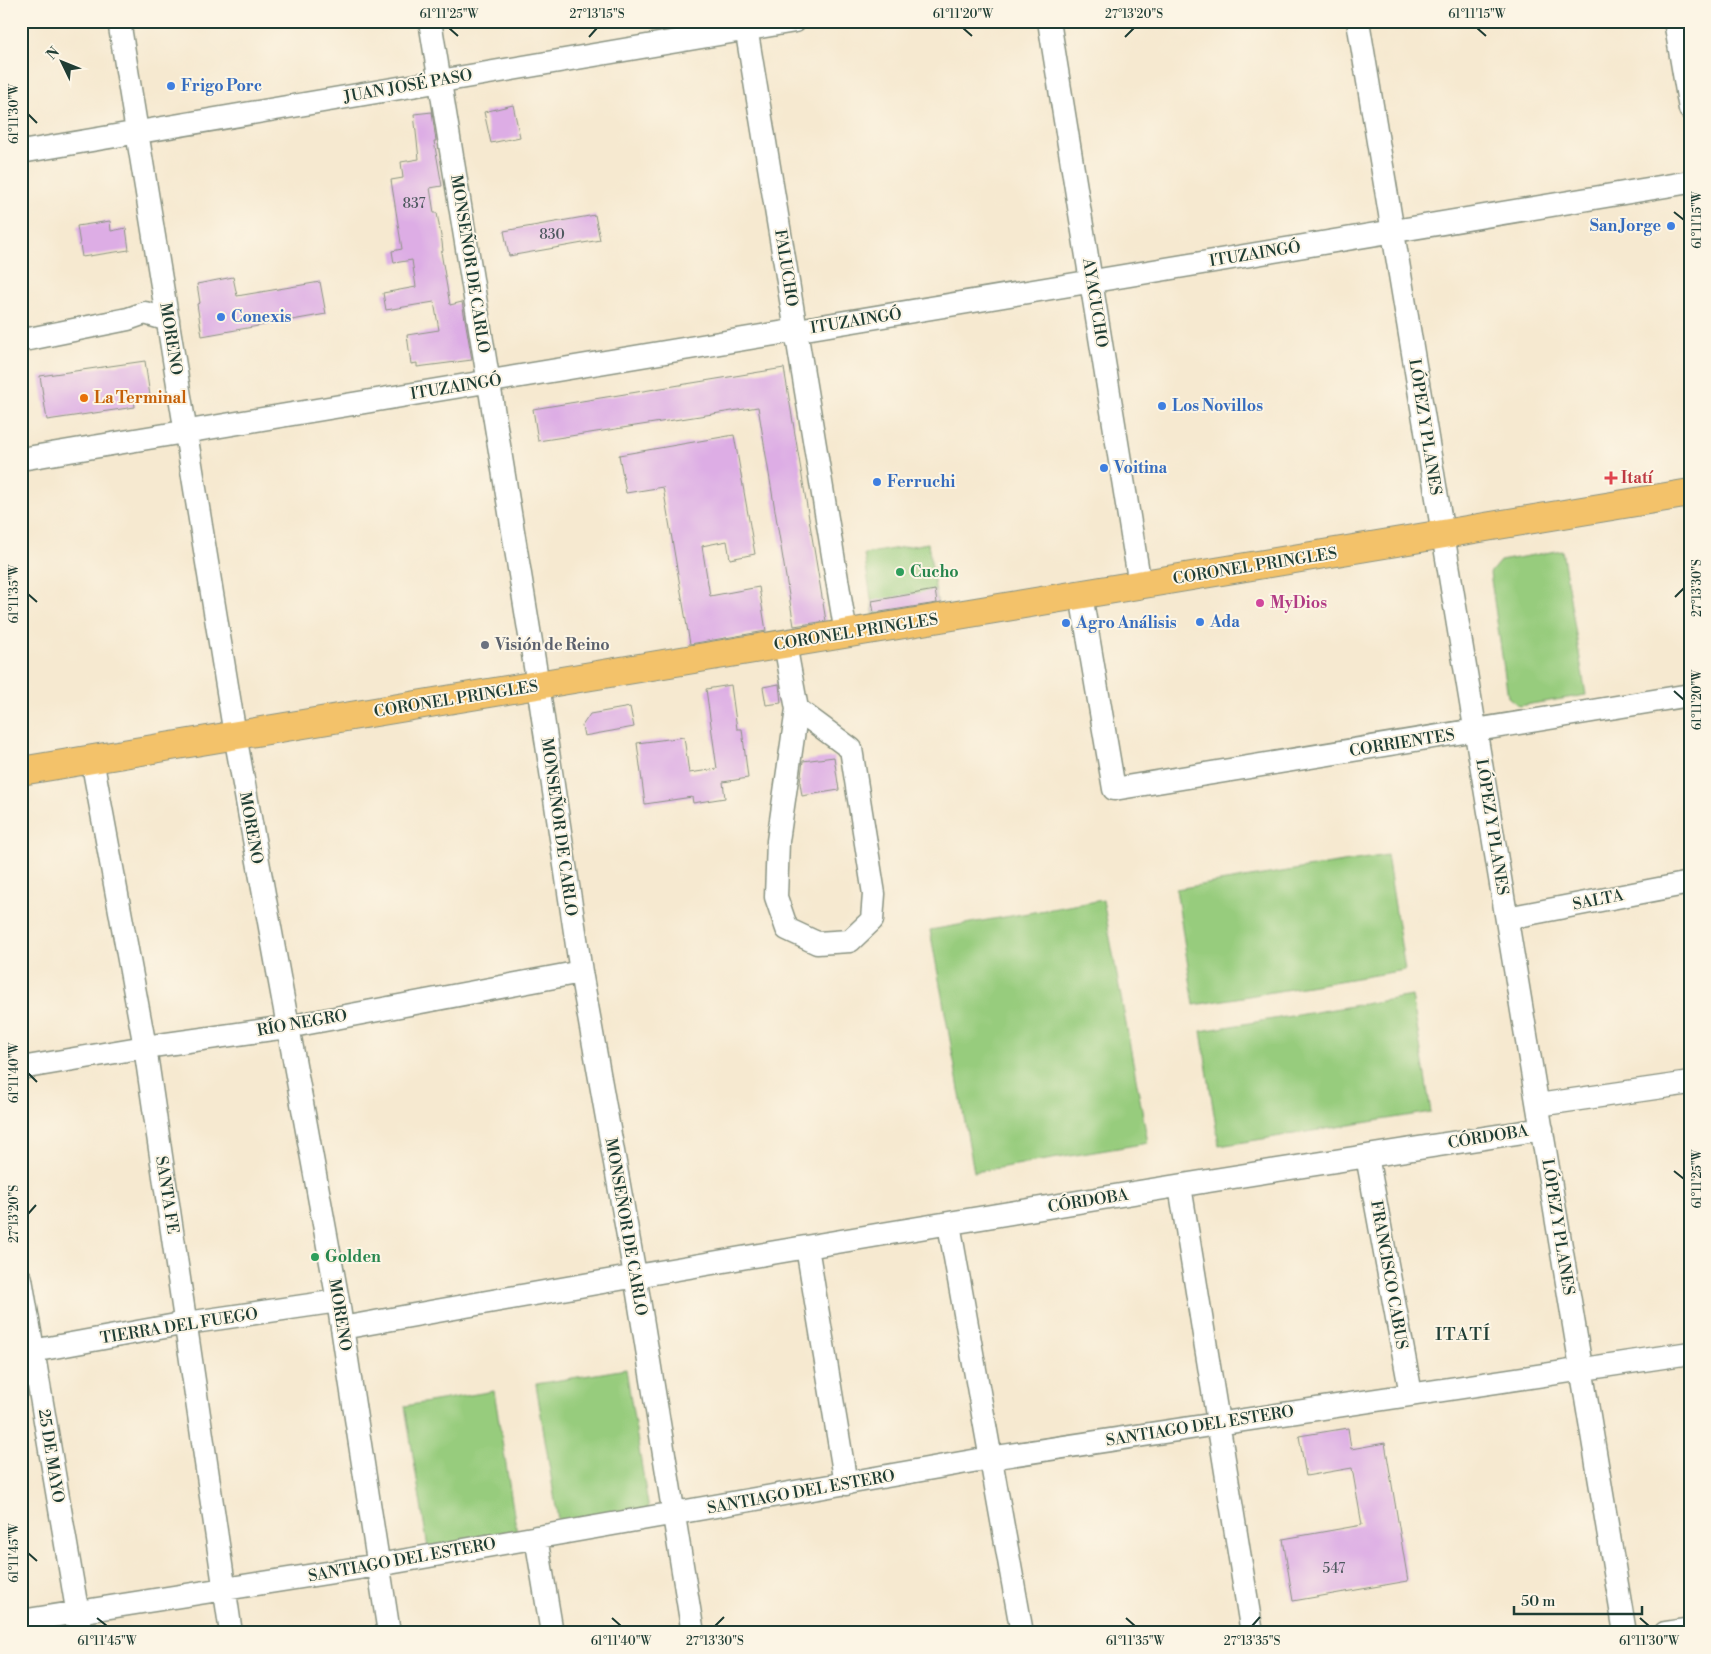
<svg xmlns="http://www.w3.org/2000/svg" width="1711" height="1654" font-family="'Libre Bodoni',serif">
  <rect width="100%" height="100%" fill="#fcf5e5"/>
  <filter id="ink" filterUnits="userSpaceOnUse"><feTurbulence type="fractalNoise" baseFrequency=".02" numOctaves="2"/><feDisplacementMap in="SourceGraphic" scale="10" xChannelSelector="R" yChannelSelector="G"/><feConvolveMatrix kernelMatrix="1 2 1 2 8 2 1 2 1" color-interpolation-filters="sRGB"/></filter>
  <filter id="wash" filterUnits="userSpaceOnUse"><feTurbulence type="fractalNoise" baseFrequency=".0096" numOctaves="4" result="noise"/><feDisplacementMap in="SourceGraphic" scale="20" xChannelSelector="R" yChannelSelector="G"/><feGaussianBlur stdDeviation="1.12" result="paint"/><feColorMatrix in="noise" values="0 0 0 0 0 0 0 0 0 0 0 0 0 0 0 0 0 1.4 0 .05"/><feComposite in="paint" operator="in"/></filter>
  <g filter="url(#wash)">
    <rect width="100%" height="100%" fill="#f6e9d0"/>
    <path fill="#97cc7d" stroke="#5b8458" d="M928,543L938,606L874,617L864,554Z
      M1562,550L1586,695L1519,706L1508,697L1490,573L1500,561Z
      M1387,855L1405,970L1194,1005L1176,889Z
      M1103,900L1148,1143L974,1172L930,930Z
      M1412,996L1431,1112L1219,1146L1201,1031Z
      M626,1369L649,1511L559,1526L536,1384Z
      M494,1391L517,1533L428,1548L405,1406Z"/>
    <g id="blocks">
      <path fill="#ddade5" d="M513,105L520,137L491,143L484,112Z
        M432,112L436,141H434L442,186L430,188L434,213H437L442,242L443,251L441,252L450,305L462,302L472,360L417,367V363L411,364L407,335L439,330L434,302L386,310L383,293L416,287L412,260L394,263L392,251L402,249L391,180L403,178L401,162L419,159L414,114Z
        M595,215L600,240L509,256L504,231Z
        M110,221L111,231L126,228L129,250L82,257L77,226Z
        M233,277L237,296L320,282L326,314L202,336L197,304L200,303L197,284Z
        M145,361L150,396L134,399L135,407L47,420L40,376Z
        M784,368L826,621L794,626L758,407L538,441L533,409Z
        M734,435L755,554L730,559L727,541L702,546L710,596L759,587L766,631L690,644L663,487L626,493L619,455Z
        M935,590L937,603L874,613L872,601Z
        M779,684L781,703L766,705L763,687Z
        M731,685L737,729H742L748,778L723,782L725,798L693,803L692,797L645,804L637,743L684,737L689,773L717,769L706,689Z
        M630,707L634,727L584,736L582,726L590,714Z
        M834,757L839,790L802,796L800,783L803,761Z
        M1348,1428L1351,1449L1385,1443L1408,1581L1293,1601L1283,1539L1362,1525L1352,1468L1306,1476L1299,1436Z"/>
    </g>
  </g>
  <g filter="url(#ink)">
    <use href="#blocks" fill-opacity="0" stroke="#8a9382" stroke-width="1"/>
    <g fill="none" stroke-linecap="round" stroke-linejoin="round">
      <defs>
        <path id="minor" d="M119,21L235,735L338,1301L389,1633
          M430,21L538,685L581,972L635,1275L693,1633
          M745,21L846,634
          M1049,21L1140,585
          M1358,21L1625,1633
          M1675,21L1690,109
          M21,152L795,21
          M21,337L29,339L128,319L145,313L168,320
          M21,459L1690,182
          M1081,595L1114,789L1690,695
          M785,644L797,709L778,841L776,897L787,929L817,943L850,941L872,920L874,894L851,749L797,709
          M92,759L145,1047L231,1633
          M1507,918L1690,883
          M21,1068L145,1047L287,1027L581,972
          M1538,1105L1690,1083
          M1367,1156L1411,1394
          M1180,1186L1252,1633
          M949,1224L1022,1633
          M807,1247L846,1484
          M21,1279L81,1633
          M342,1328C741,1256 1141,1190 1542,1129
          M21,1353L187,1323L338,1301
          M536,1537L552,1633
          M21,1621L378,1565L990,1458L1690,1353
          M1665,1633L1690,1629"/>
        <path id="major" d="M21,771L1690,493"/>
      </defs>
      <use href="#minor" stroke="#8a9382" stroke-width="25"/>
      <use href="#major" stroke="#8a9382" stroke-width="30"/>
      <use href="#minor" stroke="#fff" stroke-width="22"/>
      <use href="#major" stroke="#f3c26a" stroke-width="28"/>
    </g>
  </g>
  <path fill="none" stroke="#1f3d34" stroke-width="2" d="M449,28L458,36M963,28L972,36M1477,28L1486,36M589,37L597,28M1125,37L1134,28M28,114L37,123M1674,212L1684,220M28,594L37,602M1675,597L1684,588M1674,691L1684,700M28,1073L37,1082M1674,1171L1684,1179M28,1214L36,1205M28,1553L37,1561M97,1618L107,1626M612,1618L621,1626M1126,1618L1135,1626M1640,1618L1649,1626M715,1626L724,1617M1252,1626L1260,1617"/>
  <g fill="#3f7fe0" stroke="#fcf5e5" stroke-width="2">
    <circle cx="171" cy="86" r="5"/>
    <circle cx="1671" cy="226" r="5"/>
    <circle cx="221" cy="317" r="5"/>
    <circle cx="1162" cy="406" r="5"/>
    <circle cx="1104" cy="468" r="5"/>
    <circle cx="877" cy="482" r="5"/>
    <circle cx="1200" cy="622" r="5"/>
    <circle cx="1066" cy="623" r="5"/>
  </g>
  <circle fill="#e8710a" stroke="#fcf5e5" stroke-width="2" cx="84" cy="398" r="5"/>
  <path fill="#e0444e" stroke="#fcf5e5" stroke-width="2" d="M1608.5 470.5h5v5h5v5h-5v5h-5v-5h-5v-5h5z"/>
  <g fill="#2e9e5b" stroke="#fcf5e5" stroke-width="2">
    <circle cx="900" cy="572" r="5"/>
    <circle cx="315" cy="1257" r="5"/>
  </g>
  <circle fill="#d1479c" stroke="#fcf5e5" stroke-width="2" cx="1260" cy="603" r="5"/>
  <circle fill="#6b7280" stroke="#fcf5e5" stroke-width="2" cx="485" cy="645" r="5"/>
  <g text-anchor="middle" dominant-baseline="central" stroke-width="4" stroke-linejoin="round" paint-order="stroke">
    <g font-size="14" fill="#4e5960">
      <text x="414" y="204">837</text>
      <text x="552" y="235">830</text>
      <text x="1334" y="1569">547</text>
    </g>
    <g font-size="16" font-weight="bold" fill="#366cbe" stroke="#fcf5e5" text-anchor="start">
      <text x="181" y="86">Frigo Porc</text>
      <text x="1661" y="226" text-anchor="end">San Jorge</text>
      <text x="231" y="317">Conexis</text>
      <text x="1172" y="406">Los Novillos</text>
      <text x="1114" y="468">Voitina</text>
      <text x="887" y="482">Ferruchi</text>
      <text x="1210" y="622">Ada</text>
      <text x="1076" y="623">Agro Análisis</text>
    </g>
    <g font-size="16" fill="#1f3d34" stroke="#fcf5e5">
      <text transform="translate(408 86) rotate(-10)">JUAN JOSÉ PASO</text>
      <text transform="translate(1255 254) rotate(-9)">ITUZAINGÓ</text>
      <text transform="translate(470 264) rotate(81)">MONSEÑOR DE CARLO</text>
      <text transform="translate(786 268) rotate(81)">FALUCHO</text>
      <text transform="translate(1095 303) rotate(81)">AYACUCHO</text>
      <text transform="translate(856 321) rotate(-9)">ITUZAINGÓ</text>
      <text transform="translate(171 339) rotate(81)">MORENO</text>
      <text transform="translate(456 387) rotate(-9)">ITUZAINGÓ</text>
      <text transform="translate(1425 427) rotate(81)">LÓPEZ Y PLANES</text>
      <text transform="translate(1255 566) rotate(-9)">CORONEL PRINGLES</text>
      <text transform="translate(856 632) rotate(-9)">CORONEL PRINGLES</text>
      <text transform="translate(456 699) rotate(-9)">CORONEL PRINGLES</text>
      <text transform="translate(1402 743) rotate(-9)">CORRIENTES</text>
      <text transform="translate(559 827) rotate(82)">MONSEÑOR DE CARLO</text>
      <text transform="translate(1492 827) rotate(81)">LÓPEZ Y PLANES</text>
      <text transform="translate(251 828) rotate(80)">MORENO</text>
      <text transform="translate(1598 900) rotate(-11)">SALTA</text>
      <text transform="translate(302 1023) rotate(-10)">RÍO NEGRO</text>
      <text transform="translate(1488 1137) rotate(-9)">CÓRDOBA</text>
      <text transform="translate(167 1195) rotate(81)">SANTA FE</text>
      <text transform="translate(1088 1201) rotate(-9)">CÓRDOBA</text>
      <text transform="translate(626 1227) rotate(80)">MONSEÑOR DE CARLO</text>
      <text transform="translate(1558 1227) rotate(81)">LÓPEZ Y PLANES</text>
      <text transform="translate(1389 1275) rotate(80)">FRANCISCO CABUS</text>
      <text transform="translate(340 1315) rotate(81)">MORENO</text>
      <text transform="translate(179 1326) rotate(-9)">TIERRA DEL FUEGO</text>
      <text transform="translate(1200 1426) rotate(-9)">SANTIAGO DEL ESTERO</text>
      <text transform="translate(51 1456) rotate(81)">25 DE MAYO</text>
      <text transform="translate(801 1492) rotate(-10)">SANTIAGO DEL ESTERO</text>
      <text transform="translate(402 1560) rotate(-10)">SANTIAGO DEL ESTERO</text>
    </g>
    <g font-size="16" font-weight="bold" fill="#c56008" stroke="#fcf5e5" text-anchor="start">
      <text x="94" y="398">La Terminal</text>
    </g>
    <g font-size="16" font-weight="bold" fill="#be3a42" stroke="#fcf5e5" text-anchor="start">
      <text x="1621" y="478">Itatí</text>
    </g>
    <g font-size="16" font-weight="bold" fill="#27864d" stroke="#fcf5e5" text-anchor="start">
      <text x="910" y="572">Cucho</text>
      <text x="325" y="1257">Golden</text>
    </g>
    <g font-size="16" font-weight="bold" fill="#b23c85" stroke="#fcf5e5" text-anchor="start">
      <text x="1270" y="603">MyDios</text>
    </g>
    <g font-size="16" font-weight="bold" fill="#5b616d" stroke="#fcf5e5" text-anchor="start">
      <text x="495" y="645">Visión de Reino</text>
    </g>
    <g font-size="18" letter-spacing="1" fill="#1f3d34" stroke="#fcf5e5">
      <text x="1463" y="1334">ITATÍ</text>
    </g>
  </g>
  <rect width="1711" height="1654" fill="none" stroke="#fcf5e5" stroke-width="55"/>
  <g transform="translate(62 62) rotate(313)" stroke="#fcf5e5" stroke-width="4" paint-order="stroke">
  <path d="M0-4L9 19L0 12L-9 19Z" fill="#1f3d34"/>
  <text y="-8" font-size="14" font-weight="bold" text-anchor="middle" fill="#1f3d34">N</text>
  </g>
  <path d="M1514 1606v8h128v-8" fill="none" stroke="#1f3d34" stroke-width="2.5"/>
  <text x="1521" y="1606" font-size="15" fill="#1f3d34" stroke="#fcf5e5" stroke-width="4" paint-order="stroke">50 m</text>
  <rect x="28" y="28" width="1656" height="1598" fill="none" stroke="#1f3d34" stroke-width="2"/>
  <g font-size="12" text-anchor="middle" fill="#1f3d34">
    <text x="449" y="18">61°11'25"W</text>
    <text x="597" y="18">27°13'15"S</text>
    <text x="963" y="18">61°11'20"W</text>
    <text x="1134" y="18">27°13'20"S</text>
    <text x="1477" y="18">61°11'15"W</text>
    <text transform="translate(14 114) rotate(-90)" y="4">61°11'30"W</text>
    <text transform="translate(1697 220) rotate(-90)" y="4">61°11'15"W</text>
    <text transform="translate(1697 588) rotate(-90)" y="4">27°13'30"S</text>
    <text transform="translate(14 594) rotate(-90)" y="4">61°11'35"W</text>
    <text transform="translate(1697 700) rotate(-90)" y="4">61°11'20"W</text>
    <text transform="translate(14 1073) rotate(-90)" y="4">61°11'40"W</text>
    <text transform="translate(1697 1179) rotate(-90)" y="4">61°11'25"W</text>
    <text transform="translate(14 1214) rotate(-90)" y="4">27°13'20"S</text>
    <text transform="translate(14 1553) rotate(-90)" y="4">61°11'45"W</text>
    <text x="107" y="1645">61°11'45"W</text>
    <text x="621" y="1645">61°11'40"W</text>
    <text x="715" y="1645">27°13'30"S</text>
    <text x="1135" y="1645">61°11'35"W</text>
    <text x="1252" y="1645">27°13'35"S</text>
    <text x="1649" y="1645">61°11'30"W</text>
  </g>
</svg>
